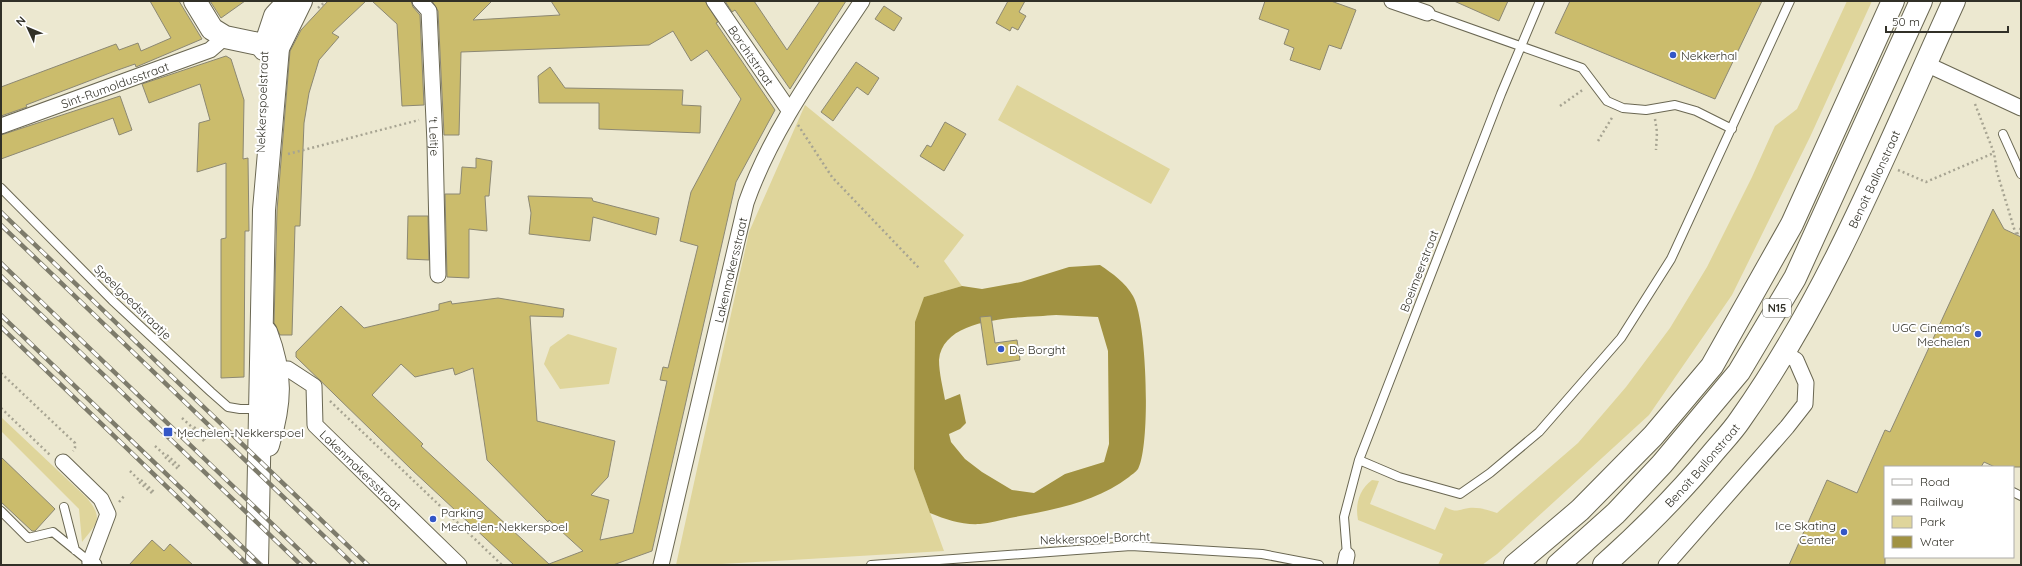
<svg xmlns="http://www.w3.org/2000/svg" width="2022" height="566" font-family="Quicksand,sans-serif">
  <rect width="100%" height="100%" fill="#ece8d0"/>
  <path fill="#dfd59b" d="M1847,1H1872L1810,137L1732,295L1649,415L1497,554L1482,565H1438L1443,554L1358,520C1355,504 1359,490 1372,480L1379,481L1370,504L1435,530L1445,507C1457,513 1457,510 1469,508C1478,507 1489,510 1497,513L1578,443L1626,387L1670,328L1707,267L1752,177L1775,126L1797,109Z
    M1017,85L1170,169L1151,204L998,120Z
    M805,105L964,235L944,261L962,286L924,297L914,469L944,551L705,565H676L749,232Z
    M568,334L617,348L609,384L560,389L544,364L550,347Z
    M1,417L87,498C104,519 97,523 82,542L79,509L1,431Z"/>
  <path fill="#a19242" fill-rule="evenodd" d="M1100,265C1113,274 1125,282 1133,296C1147,320 1151,445 1138,469C1136,472 1131,475 1129,477C1095,503 1051,510 1010,518C1000,520 990,523 980,524C962,525 947,520 930,513L914,469L915,322L924,297L962,286L982,289L1021,282L1069,267ZM1056,315L1098,317L1108,351L1109,444L1104,462L1065,474L1034,493L1012,490L982,472L965,459L951,442L949,434L960,429L966,423L960,394L945,400C943,388 939,373 939,360C943,315 1023,318 1056,315Z"/>
  <path fill="#cbbc6c" stroke="#8c8873" fill-rule="evenodd" d="M150,1H179L202,39L136,67L135,64L115,71L26,105L27,107L1,116V87L116,44L119,50L138,43L141,51L171,38Z
    M210,1H245L221,18Z
    M328,1H366L332,33L339,37L319,60L309,93L304,123L300,226H295L292,335H280L274,323L277,210L290,51L301,30Z
    M372,1H411L413,7L420,15L424,105L402,106L397,24Z
    M432,1H492L473,20L560,15L551,1H705L718,22L716,23L775,110L736,182L652,551L613,565H514L411,469L296,357V352L341,306L364,328L439,310V304L451,301L452,304L498,298L564,309L563,317L530,316L537,421L615,441L608,477L591,495L609,500L600,540L633,533L667,381L660,380L663,367L668,368L698,246L680,241L691,192L741,99L707,50L691,61L673,31L649,45L461,52L459,135H444L438,11ZM401,364L415,377L453,368L455,375L473,368L487,460L548,522L549,520L583,551L549,564L421,446L423,444L372,395Z
    M725,1H754L787,50L820,1H846L790,89L735,10L732,12Z
    M1008,1H1025L1019,12L1026,16L1018,30L1012,27L1010,31L996,23Z
    M1265,1H1331L1356,10L1341,49L1329,45L1320,70L1290,60L1294,48L1284,44L1289,30L1259,19Z
    M1454,1H1508L1499,21Z
    M1570,1H1762L1715,99L1555,33Z
    M884,6L902,18L894,31L875,19Z
    M226,56L231,59L244,100L243,159L248,158L249,231H245L244,377L221,378V239L226,238V163L197,172L199,123L210,120L200,84L149,103L142,84Z
    M856,62L879,78L868,95L857,87L833,121L821,112Z
    M550,67L565,88L683,90L682,105L701,106L700,133L599,129V103H539L538,76Z
    M120,96L132,130L119,135L113,118L1,159V135Z
    M945,122L966,134L944,171L920,156L927,145L931,147Z
    M476,158L492,161L489,196H485L487,231L469,229V278L447,277L445,194H460L462,167L476,168Z
    M528,196L592,198L593,201L659,218L656,235L593,217L590,241L529,234L531,213Z
    M1993,209L2004,229L2021,237V467H1995L1984,462L1981,467H1885V565H1789L1827,480L1857,493L1885,430L1890,432Z
    M408,216H428L429,260L407,259Z
    M991,316L995,343L1017,340L1020,360L987,365L980,317Z
    M1,457L55,509L35,531H32L1,502Z
    M152,540L164,551L170,544L193,565H129Z"/>
  <g fill="none" stroke-linecap="round" stroke-linejoin="round">
    <defs>
      <path id="lane" d="M1427,13L1582,68L1607,101L1623,108L1646,110L1675,105L1696,111L1732,129
        M2003,134L2021,174
        M1,188L112,300L211,392L228,407L240,409H260
        M1359,460L1399,477L1460,494L1490,473L1539,432L1621,338L1671,259L1790,1
        M2013,492L2021,496
        M64,507L75,550
        M1,511L28,538L53,532L90,562
        M1347,555L1344,517L1359,460L1501,94L1540,1
        M871,565L1131,546L1262,554L1319,565"/>
      <g id="street">
        <path id="s1" d="M420,1L429,11L435,143L438,275"/>
        <path id="s2" d="M714,1L789,110"/>
        <path d="M1392,1L1427,13"/>
        <path d="M1926,64L2021,108"/>
        <path id="s3" d="M1,126L210,50L225,37"/>
        <path id="s4" d="M267,369H288L314,386L315,425L459,565"/>
        <path d="M63,462L101,499L108,514L90,562L94,565"/>
        <path id="s5" d="M661,565L746,203C772,129 819,66 862,1"/>
        <path d="M1345,565L1347,555"/>
        <path d="M1666,565L1787,427L1805,404L1806,383L1796,360L1784,353"/>
      </g>
      <g id="secondary">
        <path d="M195,1L212,29L225,37L278,48"/>
        <path d="M264,49L275,16L289,1"/>
        <path d="M266,332C282,374 281,402 268,445"/>
        <path d="M257,565L264,210L278,48L301,1"/>
        <path id="s6" d="M1604,565C1643,530 1679,494 1712,454C1721,443 1732,432 1740,420C1831,292 1889,143 1954,1"/>
      </g>
      <path id="primary" d="M1515,565L1580,510L1653,436L1712,366L1792,224L1893,1
        M1558,565L1616,513L1662,464L1739,372L1795,278L1921,1"/>
    </defs>
    <use href="#lane" stroke="#6a6752" stroke-width="10"/>
    <use href="#street" stroke="#6a6752" stroke-width="17"/>
    <use href="#secondary" stroke="#6a6752" stroke-width="24"/>
    <use href="#primary" stroke="#6a6752" stroke-width="24"/>
    <path stroke="#a7a492" stroke-width="2.5" stroke-dasharray="2 3" stroke-linecap="butt" d="M318,8L326,1
      M1975,104L1994,153L1997,172L2016,235
      M1560,106L1584,89
      M1655,119L1657,132L1656,150
      M798,125L832,177L919,268
      M1598,141L1613,116
      M288,154L419,120
      M1898,170L1926,182L1994,153
      M2017,234L2021,228
      M1,373L75,443V448L73,451
      M330,401L502,565
      M1,408L50,455
      M182,418L193,428
      M194,427L207,440
      M192,429L205,442
      M155,446L166,456
      M167,455L180,467
      M165,457L178,469
      M130,471L140,481
      M141,480L154,492
      M139,482L153,494
      M119,502L125,495"/>
    <use href="#lane" stroke="#fff" stroke-width="8"/>
    <use href="#street" stroke="#fff" stroke-width="15"/>
    <use href="#secondary" stroke="#fff" stroke-width="22"/>
    <use href="#primary" stroke="#fff" stroke-width="22"/>
    <defs>
      <path id="rail" d="M1,212L368,565
        M1,225L354,565
        M1,263L315,565
        M1,276L301,565
        M1,315L261,565
        M1,327L248,565"/>
    </defs>
    <use href="#rail" stroke="#7d7b6b" stroke-width="4.5"/>
    <use href="#rail" stroke="#fff" stroke-width="3" stroke-dasharray="9" stroke-linecap="butt"/>
  </g>
  <g fill="#3457c7" stroke="#fff" stroke-width="1.5">
    <circle cx="1673" cy="55" r="4"/>
    <circle cx="1978" cy="334" r="4"/>
    <circle cx="1001" cy="349" r="4"/>
    <rect x="163" y="427" width="10" height="10" rx="2"/>
    <circle cx="433" cy="519" r="4"/>
    <circle cx="1844" cy="532" r="4"/>
  </g>
  <g text-anchor="middle" dominant-baseline="central" stroke-width="4" stroke-linejoin="round" paint-order="stroke">
    <rect fill="#fff" stroke="#6f6e68" stroke-width="1" x="1763" y="299" width="28" height="18" rx="3"/>
    <g font-size="11" font-weight="bold" fill="#313027">
      <text x="1777" y="308">N15</text>
    </g>
    <g font-size="12" fill="#313027" stroke="#fff" text-anchor="start">
      <text x="1681" y="55">Nekkerhal</text>
      <text x="1970" y="327" text-anchor="end">UGC Cinema's<tspan x="1970" dy="14">Mechelen</tspan></text>
      <text x="1009" y="349">De Borght</text>
      <text x="177" y="432">Mechelen-Nekkerspoel</text>
      <text x="441" y="512">Parking<tspan x="441" dy="14">Mechelen-Nekkerspoel</tspan></text>
      <text x="1836" y="525" text-anchor="end">Ice Skating<tspan x="1836" dy="14">Center</tspan></text>
    </g>
    <g font-size="12" fill="#313027" stroke="#fff">
      <text stroke="none"><textPath href="#s2" startOffset="66">Borchtstraat</textPath></text>
      <text stroke="none"><textPath href="#s3" startOffset="121">Sint-Rumoldusstraat</textPath></text>
      <text transform="translate(262 102) rotate(-88)">Nekkerspoelstraat</text>
      <text stroke="none"><textPath href="#s1" startOffset="139">'t Leitje</textPath></text>
      <text stroke="none"><textPath href="#s6" startOffset="475">Benoît Ballonstraat</textPath></text>
      <text stroke="none"><textPath href="#s5" startOffset="303">Lakenmakersstraat</textPath></text>
      <text transform="translate(1419 271) rotate(-69)">Boeimeerstraat</text>
      <text transform="translate(133 302) rotate(44)">Speelgoedstraatje</text>
      <text stroke="none"><textPath href="#s6" startOffset="140">Benoît Ballonstraat</textPath></text>
      <text stroke="none"><textPath href="#s4" startOffset="155">Lakenmakersstraat</textPath></text>
      <text transform="translate(1095 538) rotate(-2)">Nekkerspoel-Borcht</text>
    </g>
  </g>
  <rect width="2022" height="566" fill="none" stroke="#313027" stroke-width="4"/>
  <rect x="1884" y="466" width="130" height="92" fill="#ffffff" stroke="#adaca9"/>
  <rect x="1892" y="479" width="20" height="6" fill="#ffffff" stroke="#adaca9"/>
  <text x="1920" y="486" font-size="12" fill="#313027">Road</text>
  <rect x="1892" y="499" width="20" height="6" fill="#7d7b6b" stroke="#adaca9"/>
  <text x="1920" y="506" font-size="12" fill="#313027">Railway</text>
  <rect x="1892" y="516" width="20" height="12" fill="#dfd59b" stroke="#adaca9"/>
  <text x="1920" y="526" font-size="12" fill="#313027">Park</text>
  <rect x="1892" y="536" width="20" height="12" fill="#a19242" stroke="#adaca9"/>
  <text x="1920" y="546" font-size="12" fill="#313027">Water</text>
  <g transform="translate(28 28) rotate(314)" stroke="#ffffff" stroke-width="3" paint-order="stroke">
  <path d="M0-3L7 15L0 10L-7 15Z" fill="#313027"/>
  <text y="-6" font-size="11" font-weight="bold" text-anchor="middle" fill="#313027">N</text>
  </g>
  <path d="M1886 26v6h122v-6" fill="none" stroke="#313027" stroke-width="2"/>
  <text x="1892" y="26" font-size="12" fill="#313027" stroke="#ffffff" stroke-width="3" paint-order="stroke">50 m</text>
</svg>
